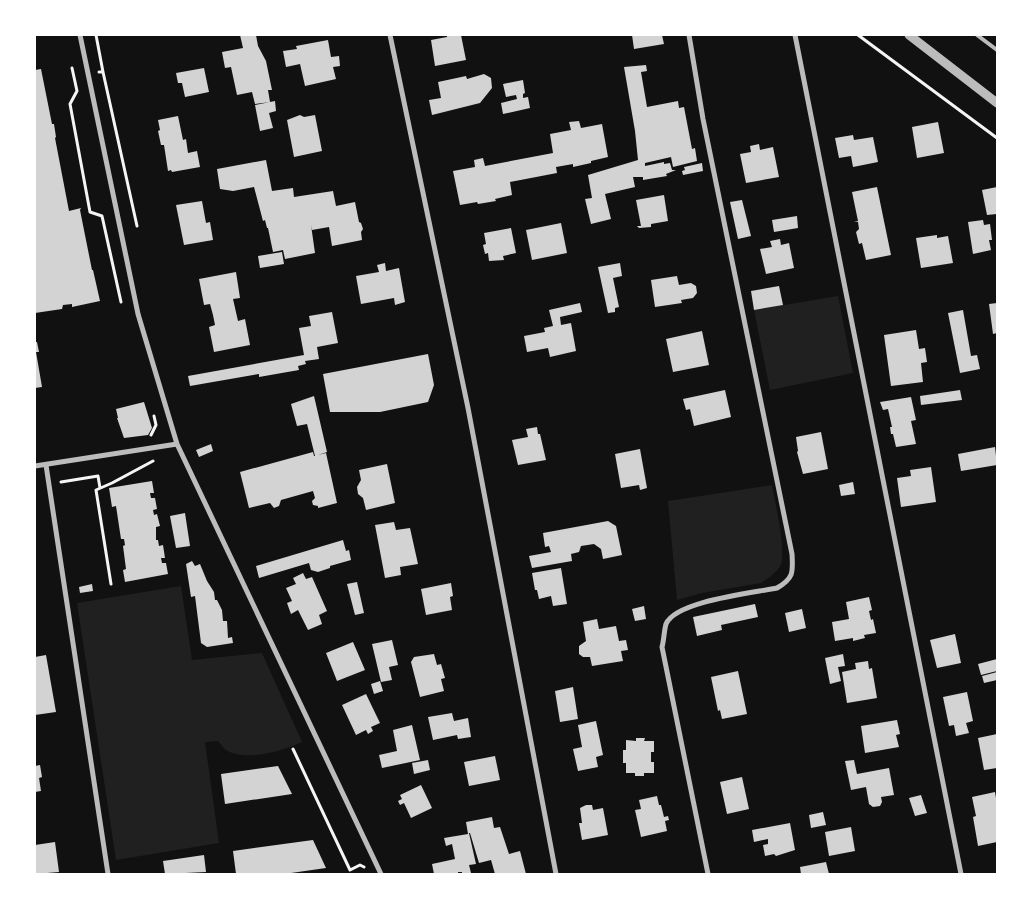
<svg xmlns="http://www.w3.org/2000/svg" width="1032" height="909" font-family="'Source Serif 4',serif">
  <rect width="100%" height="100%" fill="#111"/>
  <path fill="#202020" d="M838,296L853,373L770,390L754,310Z
    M772,485C775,502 786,549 781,564C778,572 768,578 761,583L702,593L677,600L668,501Z
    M181,586L192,660L262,653L302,742C283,751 246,762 226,750C223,748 220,743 218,741L205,742L219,843L116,860L77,603Z"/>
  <path fill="#d3d3d3" d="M240,35H256L258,46L266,61L272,90H268L270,102L255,104L252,92L237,95L231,67L225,68L222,52L243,48Z
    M447,35H461L466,60L435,66L431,40L447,37Z
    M632,35H662L664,44L634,49Z
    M328,40L331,57L339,56L340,66L333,67L336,79L305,86L300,64L286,67L283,51L297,49L296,46Z
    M646,65L647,71L641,72L647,107L678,101L679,108L684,107L692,149L695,148L697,161L673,167L671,157L645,163V166L664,162V164L670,163L672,170H676L666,174L667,176L643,180V177H633L635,187L605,194L611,219L591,224L585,199L592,198L588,175L638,160L635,131L624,67Z
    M204,68L209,92L185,97L182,83H178L176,73Z
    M41,69L52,124H54L56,137L55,138L69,211L81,208L80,210L92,270H93L100,301L72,307V304L63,305L62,309L35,313V70Z
    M484,74L491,78L492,88L480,103L432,115L429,100L441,98L438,82L466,76L467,79Z
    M523,80L525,93L523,94V98L528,97L530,108L503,114L501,103L517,99L516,95L506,97L503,84Z
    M275,101L276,111L269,113L273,128L260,131L255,105Z
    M300,115L304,117L315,115L322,151L294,157L287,120Z
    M178,116L183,140L186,139L188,153L197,151L200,167L172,172L171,170L168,171L164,145H161L158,131L160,130L158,120Z
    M579,121L581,128L602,124L608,157L591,161V163L573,167V164L556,167L557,173L510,182L512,195L495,199L496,201L478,204L477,202L460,205L453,171L475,167L474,160L483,158L485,166L553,153L550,134L571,130L569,122Z
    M938,122L944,153L917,158L912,127Z
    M853,135L854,140L873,137L878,162L853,167L851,156L839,158L835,138Z
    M759,144L760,150L773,147L779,177L746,183L740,154L751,152L750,146Z
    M266,160L272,191L293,188L294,197L333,191L336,206L355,202L359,222L361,223L363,229L361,232L362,240L332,246L329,227L312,230L311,225L315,253L285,259L283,250L273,252L268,228H267L265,220L263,221L254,187L233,191L220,189L217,169Z
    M702,163L703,171L683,175L682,171L685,170L684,167Z
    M877,187L891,255L866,260L862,243L859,244L856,232L859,229L858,222H854L858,221L852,192Z
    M997,187V214L987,215L982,190Z
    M664,195L668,221L651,224V227L639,228L637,226H641L636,200Z
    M742,200L751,236L738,239L730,202Z
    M202,201L206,223L210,222L213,240L184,245L176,205Z
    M797,216L798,228L774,232L772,220Z
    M983,220L984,225L990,224L992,240H989L991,250L973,254L968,222Z
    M561,223L567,253L532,260L526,230Z
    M511,228L516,253L503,256L504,260L489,261L488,253L485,254L483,245L486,244L484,233Z
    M937,235V238L948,236L953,263L921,268L916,238Z
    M780,239L781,245L789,243L794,268L766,274L760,249L772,247L770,241Z
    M282,252L284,264L260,268L258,256Z
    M385,263L386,271L399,268L405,302L395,305L394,298L361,304L356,276L379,272L377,265Z
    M620,263L622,276L613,278L619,307L615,308V312L608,313L598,267Z
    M236,272L240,298L233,299L238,321L245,319L250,345L214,352L209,327L215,325L213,315L210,304L204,305L199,279Z
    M677,276L679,285L691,283L696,286L697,293L693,298L681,300L682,303L655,307L651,280Z
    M779,286L783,305L754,310L751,291Z
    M580,303L582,312L560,317L561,325L571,323L576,351L550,357L548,348L527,352L524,336L545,332L544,328L553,326L549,310Z
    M997,303V333L993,334L989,304Z
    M963,310L971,356L977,355L980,369L960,373L948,313Z
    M332,312L338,343L317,347L319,359L305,361L306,364L298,366L299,370L259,377V374L190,386L188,376L304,355L299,328L311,326L309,316Z
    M916,330L919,349L925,348L927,362L921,363L923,382L891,386L884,335Z
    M702,331L709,365L673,372L666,339Z
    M35,342H37L39,352H36L42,387L35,388Z
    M428,354L434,385L428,402L380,412H330L323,374Z
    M725,390L731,417L694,426L690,409L686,410L683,399Z
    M960,390L962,400L921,405L920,396Z
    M314,396L327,452L318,455L326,453L337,503L318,508V506L313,505L312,501L315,498L313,491L281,500L279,506L274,508L270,503L249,508L240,472L313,452L314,456H315L307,424L297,426L291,404Z
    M911,397L916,420L911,421L916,444L896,447L893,434H891L890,427H892L888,409L883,410L880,402Z
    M144,402L152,428L148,435L124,438L117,418H118L116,409Z
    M537,427L538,434H540L546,460L518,465L512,440L528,437L526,429Z
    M821,432L828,469L803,474L797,452L798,451L796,437Z
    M211,444L213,451L199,457L196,450Z
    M995,447L997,465L961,471L958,454Z
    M640,449L647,488L640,490L639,485L621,488L615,454Z
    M387,464L395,503L366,510L363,498L358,494L357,487L361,480L359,470Z
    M931,467L936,502L901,507L897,478L911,476L910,470Z
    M152,481L154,493H150L151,498H155L157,509L153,510L154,515L157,514L160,526L156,527V540H158L159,546L163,545L165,558H161L162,563H166L168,574L125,582L123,570L126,569L123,546L125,545L124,539H121L116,506L112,507L109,488Z
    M853,482L855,494L841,496L839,485Z
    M185,513L190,546L176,548L170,516Z
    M608,521L616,526L622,555L603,559L601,549L594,544L581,546L579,552L571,554L572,561L532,568L529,556L551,552L549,546L545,547L543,533Z
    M394,522L396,530L410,528L418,564L400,567L401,575L385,578L375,525Z
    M343,540L346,551L349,550L351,560L330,566V568L318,572L311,570L309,563L259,578L256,566Z
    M192,561L195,566L200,564L207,581L214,592L215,600H217L222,610L223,621H227L228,638L232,637L233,643L207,647L201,643L195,596L191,597L186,564Z
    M561,568L567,604L553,606L551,596L539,599L537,590H535L532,573Z
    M303,573L306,579L312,577L327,611L319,615L322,624L308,630L298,610L291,614L287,603L292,601L286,588L296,584L293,578Z
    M357,582L364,613L355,615L347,584Z
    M451,583L453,596L450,597L452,610L426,615L421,589Z
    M92,584L93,591L80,593L79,587Z
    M869,597L872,610L869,611L871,620L873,619L876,633L864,635L865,638L853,641V638L835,641L832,622L849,619L846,602Z
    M755,604L758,617L721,625L722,630L697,636L693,617Z
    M644,606L646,619L635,621L632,609Z
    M802,609L806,628L789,632L785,613Z
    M597,619L599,629L616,626L619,641L626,640L628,650L621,651L623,661L592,666L590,657H583L579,654V646L586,641L583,622Z
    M955,634L961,663L937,668L930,640Z
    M392,640L398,665L389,667L392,680L381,682L372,644Z
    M353,642L365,670L337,681L326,653Z
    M434,654L437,665L441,664L445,678L441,679L444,691L420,697L411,662L414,657Z
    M843,654L845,666L838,667L841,681L830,684L825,658Z
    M46,655L56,712L35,715V657Z
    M997,659V671L981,675L978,664Z
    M868,661L869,669L872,668L877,698L847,703L842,672L856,669L855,663Z
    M738,671L747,714L722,719L720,710L718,711L711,677Z
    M997,672V680L984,683L982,676Z
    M380,681L383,691L374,694L371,684Z
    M573,687L578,719L560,722L555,691Z
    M967,692L973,721L966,723L969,733L956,736L954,725L949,726L943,697Z
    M366,694L380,723L371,727L373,731L368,734L366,730L356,735L342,705Z
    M452,713L454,721L468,718L471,737L458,739L457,735L433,740L428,717Z
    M897,720L900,734L896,735L899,747L865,753L861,726Z
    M596,721L603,755L596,757L598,767L578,771L573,749L582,747L578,725Z
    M412,725L420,760L382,768L379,755L397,751L393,730Z
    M997,734V768L984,770L978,738Z
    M636,738H645L644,741H654V752H651V762H654V773H644V776H635V773H626V763H623V750H626V740L636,741Z
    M495,756L500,780L469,786L464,762Z
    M428,760L430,770L414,774L412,763Z
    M854,760L857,774L889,768L894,795L881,797L882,802L880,806L873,807L869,804L866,787L851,790L845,761Z
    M40,765L42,777L39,778L41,791L35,792V766Z
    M278,766L292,794L225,804L221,774Z
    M742,777L749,809L727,814L720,782Z
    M421,785L432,808L411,818L404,803L400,805L398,801L402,799L400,795Z
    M995,792L997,804V842L978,846L973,817L976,816L972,797Z
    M921,795L927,813L915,816L909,798Z
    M657,796L659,805H661L664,817L668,816L669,820L665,821L667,831L641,837L635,810L641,809L639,800Z
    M586,805H592L593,810L603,808L608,835L582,840L579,823H582L580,808Z
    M823,812L826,825L811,828L809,815Z
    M492,817L494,828L500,827L509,854L520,851L526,874H495L491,860L479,863L470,833H469L476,864L469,865L471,873L462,874V872H458V874H434L432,864L455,859L452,844L446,846L444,838L468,834L466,822Z
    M790,823L795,850L776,856L774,854L765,856L763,845L768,844V839L754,842L752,830Z
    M851,827L855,851L829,856L825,832Z
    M313,840L326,868L284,874H236L233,851Z
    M55,842L59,872L35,874V845Z
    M204,855L206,872L165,874L163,861Z
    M826,862L829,874H801L800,867Z"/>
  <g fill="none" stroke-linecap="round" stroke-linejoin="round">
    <path stroke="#f5f5f5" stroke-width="3" d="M96,35L103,72
      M858,35L997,138
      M72,68L77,91L70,104L90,212L102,216L121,302
      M99,72H103L137,226
      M151,435L156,425L154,416
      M61,482L98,476L100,488
      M111,584L96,490L112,483L153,461
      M293,749L350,870L360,865L364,867"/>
    <path stroke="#bcbcbc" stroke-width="4" d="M977,35L997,50"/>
    <path stroke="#bcbcbc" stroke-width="5" d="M80,35L138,314L177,444L381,874
      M390,35L468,408L556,874
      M689,35L703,119L792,554C793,572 794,578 777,588C753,593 676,601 666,624C664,631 664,640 662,647L708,874
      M795,35L961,874
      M46,465L108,874
      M35,466L177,444"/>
    <path stroke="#bcbcbc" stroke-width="9" d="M909,35L997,103"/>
  </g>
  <rect width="1032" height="909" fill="none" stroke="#ffffff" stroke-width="72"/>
</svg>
